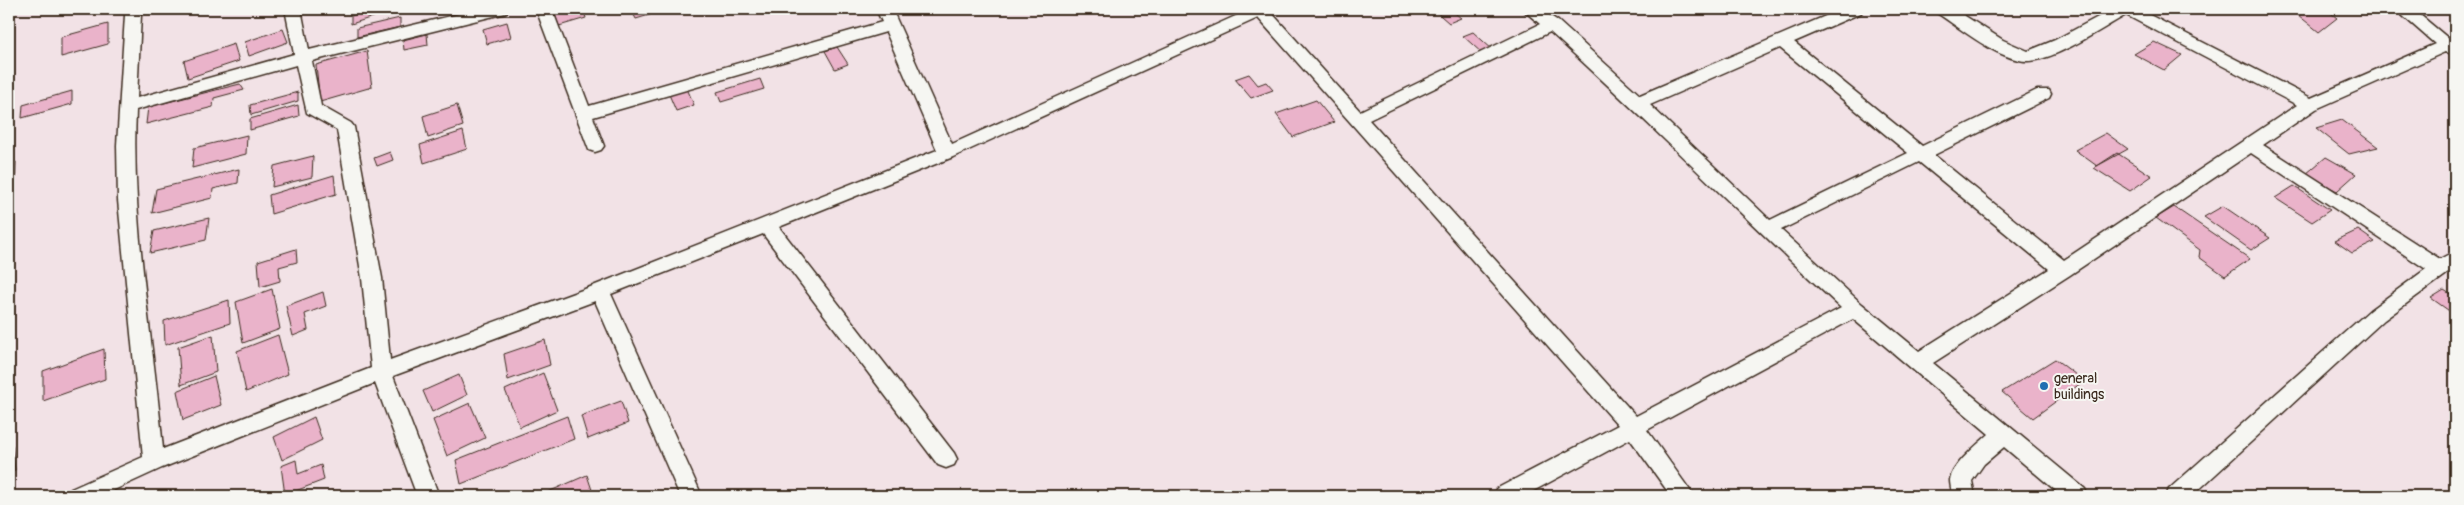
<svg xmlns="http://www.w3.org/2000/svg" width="2464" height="505" font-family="Pangolin,sans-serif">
  <rect width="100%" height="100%" fill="#f2e2e6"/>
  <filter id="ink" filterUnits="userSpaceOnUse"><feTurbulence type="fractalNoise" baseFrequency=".02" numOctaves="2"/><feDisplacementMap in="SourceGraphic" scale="10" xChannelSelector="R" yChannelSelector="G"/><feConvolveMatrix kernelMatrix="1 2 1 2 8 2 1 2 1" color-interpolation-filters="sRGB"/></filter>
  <g filter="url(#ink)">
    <path fill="#eab3ca" stroke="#3b2a1e" d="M374,9L395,10L351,24V16Z
      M553,9H583L586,18L559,26Z
      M631,9H669L636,19Z
      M1433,9H1450L1461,18L1449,23Z
      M2326,9L2337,18L2319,32L2298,15L2317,9Z
      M400,18V27L357,37V28Z
      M507,22L511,37L487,44L483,29Z
      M108,24V44L61,57V37Z
      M283,29L288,42L249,56L245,42Z
      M1473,32L1493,50L1483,54L1463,36Z
      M427,34L428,45L404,50L403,40Z
      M2154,42L2182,55L2164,70L2134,54Z
      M234,44L239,61L188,78L184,61Z
      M837,47L848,64L835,69L825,51Z
      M367,51L372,87L320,102L316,65Z
      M1249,74L1258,85L1266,82L1273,90L1251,98L1235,79Z
      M760,79L764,89L721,102L717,92Z
      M240,84L244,90L214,98L213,107L146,124L148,107Z
      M686,86L694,105L676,111L668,92Z
      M72,91V104L22,118L23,105Z
      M298,92V101L251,115L250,105Z
      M1316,100L1334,122L1293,137L1276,114Z
      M298,105L299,116L250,130V119Z
      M457,105L463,126L428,138L423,116Z
      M2342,120L2378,147L2349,154L2316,128Z
      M463,131L467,149L424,163L420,145Z
      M2106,133L2128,149L2097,166L2075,150Z
      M247,135L246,154L192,168L194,148Z
      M390,152L393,160L377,166L374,158Z
      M2117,153L2152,176L2130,191L2094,168Z
      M313,156L312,177L272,187L274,166Z
      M2326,157L2356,174L2337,191L2306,174Z
      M16,162L15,197L9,199V164Z
      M239,169L238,183L213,189L212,198L152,213L156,189Z
      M334,175L336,194L271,214L269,195Z
      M2294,186L2330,210L2312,222L2275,198Z
      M2223,206L2270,238L2251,250L2204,217Z
      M2174,207L2250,259L2225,276L2199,257L2200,250L2156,218Z
      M209,218L206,240L150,253L154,231Z
      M2358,230L2375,242L2352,253L2335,241Z
      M296,249L297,262L279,267L280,281L260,287L258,261Z
      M272,289L280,329L243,343L236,302Z
      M2444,290L2455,297V315L2431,298Z
      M323,292L326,306L305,314L308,330L293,336L286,306Z
      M229,300L230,323L165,345L164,321Z
      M213,335L216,372L181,385L178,347Z
      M278,335L288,374L246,392L237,351Z
      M545,340L550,365L508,380L504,354Z
      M104,349L105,379L43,401V371Z
      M2055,359L2084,381L2033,418L2002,392Z
      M543,373L557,410L520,427L505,390Z
      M459,375L467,395L432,412L423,391Z
      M214,376L221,405L183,420L177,391Z
      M621,401L628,423L588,439L581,416Z
      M470,403L485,438L447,456L433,420Z
      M567,416L574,439L461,484L456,460Z
      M314,417L322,440L282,460L274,437Z
      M12,445L15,470L9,473V447Z
      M296,460L298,474L321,465L324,480L285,495L281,466Z
      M587,475L594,496H539Z"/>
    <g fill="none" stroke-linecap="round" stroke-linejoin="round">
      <defs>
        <path id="minor" d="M123,9H139L141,15L137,98L294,54L285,9H301L309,50L480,9H508L506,13L312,61L321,106L351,123L354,127L382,278L390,360L593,286L937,150L886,32L593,117L604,146L601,150L595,152L589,150L536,9H552L589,106L882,22L876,9H892L952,144L1251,9H1271L1270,11L1360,111L1540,24L1522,9H1540L1558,21L1640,95L1842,9H1863L1861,13L1794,42L1922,146L2037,90H2049L2051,94L2049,98L1934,155L2064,260L2297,105L2126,15C2103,28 2054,61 2028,61C2000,61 1960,28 1937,13L1935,9H1954L2003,40L2028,51L2055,40L2113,9H2138L2311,98L2435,44L2395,9H2413L2455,44V57L2445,52L2316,109L2263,145L2440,259L2455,251V268L2384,320L2192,496H2166L2169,489L2370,310L2426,269L2251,153L2070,275L1933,363L2085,489L2088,496H2062L2004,447L1984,464L1972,481L1975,496H1953C1952,492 1950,485 1950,480C1952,465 1978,444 1989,434L1853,319L1647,430L1694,496H1671L1630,439L1524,496H1493L1496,489L1618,425L1258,18L953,157L779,227L954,453L957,459L954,465L946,468L938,465L763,234L611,294L702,496H680L595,301L393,376L439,496H417L375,383L162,468L101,496H68L71,489L143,457L118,200L117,145L125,15ZM1550,32C1649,122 1743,217 1841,308L1636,416L1369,120ZM1780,48L1908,153L1770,220L1650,105ZM296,65L307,113L337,130L362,278L371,368L163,449C153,336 131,224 136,110ZM1919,162L2049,269L1919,351L1862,304L1781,230Z"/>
      </defs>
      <use href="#minor" stroke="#3b2a1e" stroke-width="3"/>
      <use href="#minor" fill="#f6f6f2" fill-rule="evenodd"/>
    </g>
  </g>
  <circle fill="#1f6fb2" stroke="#f6f6f2" stroke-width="2" cx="2044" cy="386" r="5"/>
  <g text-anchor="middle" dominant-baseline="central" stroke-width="4" stroke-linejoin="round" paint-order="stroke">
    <g font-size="14" fill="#3b2a1e" stroke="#f6f6f2" text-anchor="start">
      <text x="2054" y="378">general<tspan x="2054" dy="16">buildings</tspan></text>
    </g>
  </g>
  <rect width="2464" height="505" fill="none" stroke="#f6f6f2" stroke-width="30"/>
  <rect x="15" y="15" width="2434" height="475" fill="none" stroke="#3b2a1e" stroke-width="2" filter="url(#ink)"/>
</svg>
